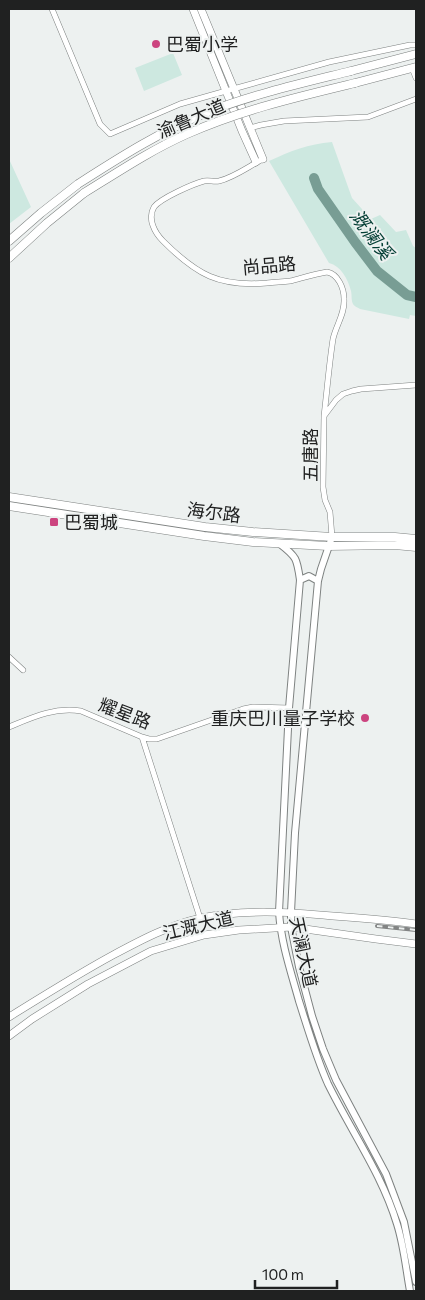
<svg xmlns="http://www.w3.org/2000/svg" width="425" height="1300" font-family="Commissioner,'Noto Sans SC',sans-serif">
  <rect width="100%" height="100%" fill="#edf1f0"/>
  <path fill="#cde8e0" d="M173,53L182,75L144,91L135,68Z
    M332,142L352,198L371,219L380,215L396,232L406,230L413,246L416,248V316L410,315L409,319L360,309C357,307 355,307 353,304C351,300 352,295 351,291C348,279 341,266 329,263L269,161C291,151 308,144 332,142Z
    M9,159L31,207L9,224Z"/>
  <g fill="none" stroke-linecap="round" stroke-linejoin="round">
    <path stroke="#789d94" stroke-width="10" d="M314,178L318,189L355,242L377,271L407,295L416,297"/>
    <defs>
      <path id="minor" d="M52,9L100,124L110,134L180,104L226,91L329,62L410,45H416
        M412,68L416,78
        M250,128L261,125L284,121L368,117L416,99
        M263,159C249,166 235,177 219,181C214,182 209,180 204,181C193,184 161,198 154,207C147,219 155,233 163,241C197,275 219,287 267,283C275,282 282,282 290,281C302,278 314,274 327,272C338,274 344,288 344,299C345,314 336,325 333,339C329,365 327,391 324,416
        M332,537L330,512L325,500L323,487L324,416L336,400L343,394L352,391L361,389L416,385
        M9,657L23,670
        M9,727C33,717 54,707 81,711L142,737L149,739H157L243,709L253,707L289,708
        M142,737L200,918"/>
      <path id="tertiary" d="M332,537L321,569L318,581L295,833L291,912V927L299,967L312,1016L323,1049L336,1080L386,1174L404,1222L416,1282
        M280,544C297,557 297,559 300,580L289,708L279,912C281,943 291,972 299,1001C308,1029 316,1057 328,1084C351,1131 382,1174 397,1224C404,1246 406,1269 410,1291
        M300,580L309,576L318,581"/>
      <path id="secondary" d="M193,9L242,131L256,162
        M201,9L263,159
        M9,1017C43,996 78,974 113,955C141,940 169,925 201,918C244,909 289,912 333,916C361,918 389,920 416,924
        M9,1036L32,1019L88,984L151,951L204,935L239,930L291,927L376,939L416,944"/>
      <path id="primary" d="M9,497L205,527L253,532L332,537H395L416,539
        M9,506L204,536L253,542L328,546L395,545L416,547"/>
      <path id="trunk" d="M351,71L416,54
        M355,83L416,67
        M9,241L41,213L78,184
        M9,258L47,223L84,193"/>
    </defs>
    <use href="#minor" stroke="#7e8281" stroke-width="6"/>
    <use href="#tertiary" stroke="#7e8281" stroke-width="8"/>
    <use href="#secondary" stroke="#7e8281" stroke-width="8"/>
    <use href="#primary" stroke="#7e8281" stroke-width="9"/>
    <use href="#trunk" stroke="#7e8281" stroke-width="9"/>
    <use href="#minor" stroke="#fff" stroke-width="5"/>
    <use href="#tertiary" stroke="#fff" stroke-width="6"/>
    <use href="#secondary" stroke="#fff" stroke-width="7"/>
    <use href="#primary" stroke="#fff" stroke-width="8"/>
    <use href="#trunk" stroke="#fff" stroke-width="8"/>
    <defs>
      <path id="rail" d="M377,926L416,930"/>
    </defs>
    <use href="#rail" stroke="#828484" stroke-width="4"/>
    <use href="#rail" stroke="#edf1f0" stroke-width="2" stroke-dasharray="5.5" stroke-linecap="butt"/>
    <defs>
      <path id="trunk-bridge" d="M78,184C120,157 161,131 208,112C254,94 303,83 351,71
        M84,193C118,172 151,150 187,134C241,110 297,97 355,83"/>
    </defs>
    <use href="#trunk-bridge" stroke="#7e8281" stroke-width="9" stroke-linecap="butt"/>
    <use href="#trunk-bridge" stroke="#fff" stroke-width="8"/>
  </g>
  <g fill="#cc447f" stroke="#edf1f0" stroke-width="2">
    <circle cx="156" cy="44" r="5"/>
    <rect x="49" y="517" width="10" height="10" rx="2.5"/>
    <circle cx="365" cy="718" r="5"/>
  </g>
  <g text-anchor="middle" dominant-baseline="central" stroke-width="4" stroke-linejoin="round" paint-order="stroke">
    <g font-size="18" fill="#202121" stroke="#edf1f0" text-anchor="start">
      <text x="166" y="44">巴蜀小学</text>
      <text x="64" y="522">巴蜀城</text>
      <text x="355" y="718" text-anchor="end">重庆巴川量子学校</text>
    </g>
    <g font-size="18" fill="#202121" stroke="#edf1f0">
      <text transform="translate(191 118) rotate(-23)">渝鲁大道</text>
      <text transform="translate(269 265) rotate(-5)">尚品路</text>
      <text transform="translate(310 455) rotate(-90)">五唐路</text>
      <text transform="translate(214 512) rotate(7)">海尔路</text>
      <text transform="translate(125 713) rotate(21)">耀星路</text>
      <text transform="translate(198 925) rotate(-13)">江溉大道</text>
      <text transform="translate(304 952) rotate(78)">天澜大道</text>
    </g>
    <g font-size="19" font-style="italic" fill="#033e34" stroke="#edf1f0">
      <text transform="translate(372 234) rotate(53)">溉澜溪</text>
    </g>
  </g>
  <rect width="425" height="1300" fill="none" stroke="#202121" stroke-width="20"/>
  <path d="M255 1280v8h82v-8" fill="none" stroke="#202121" stroke-width="2.5"/>
  <text x="262" y="1280" font-size="15" fill="#202121" stroke="#edf1f0" stroke-width="4" paint-order="stroke">100 m</text>
</svg>
